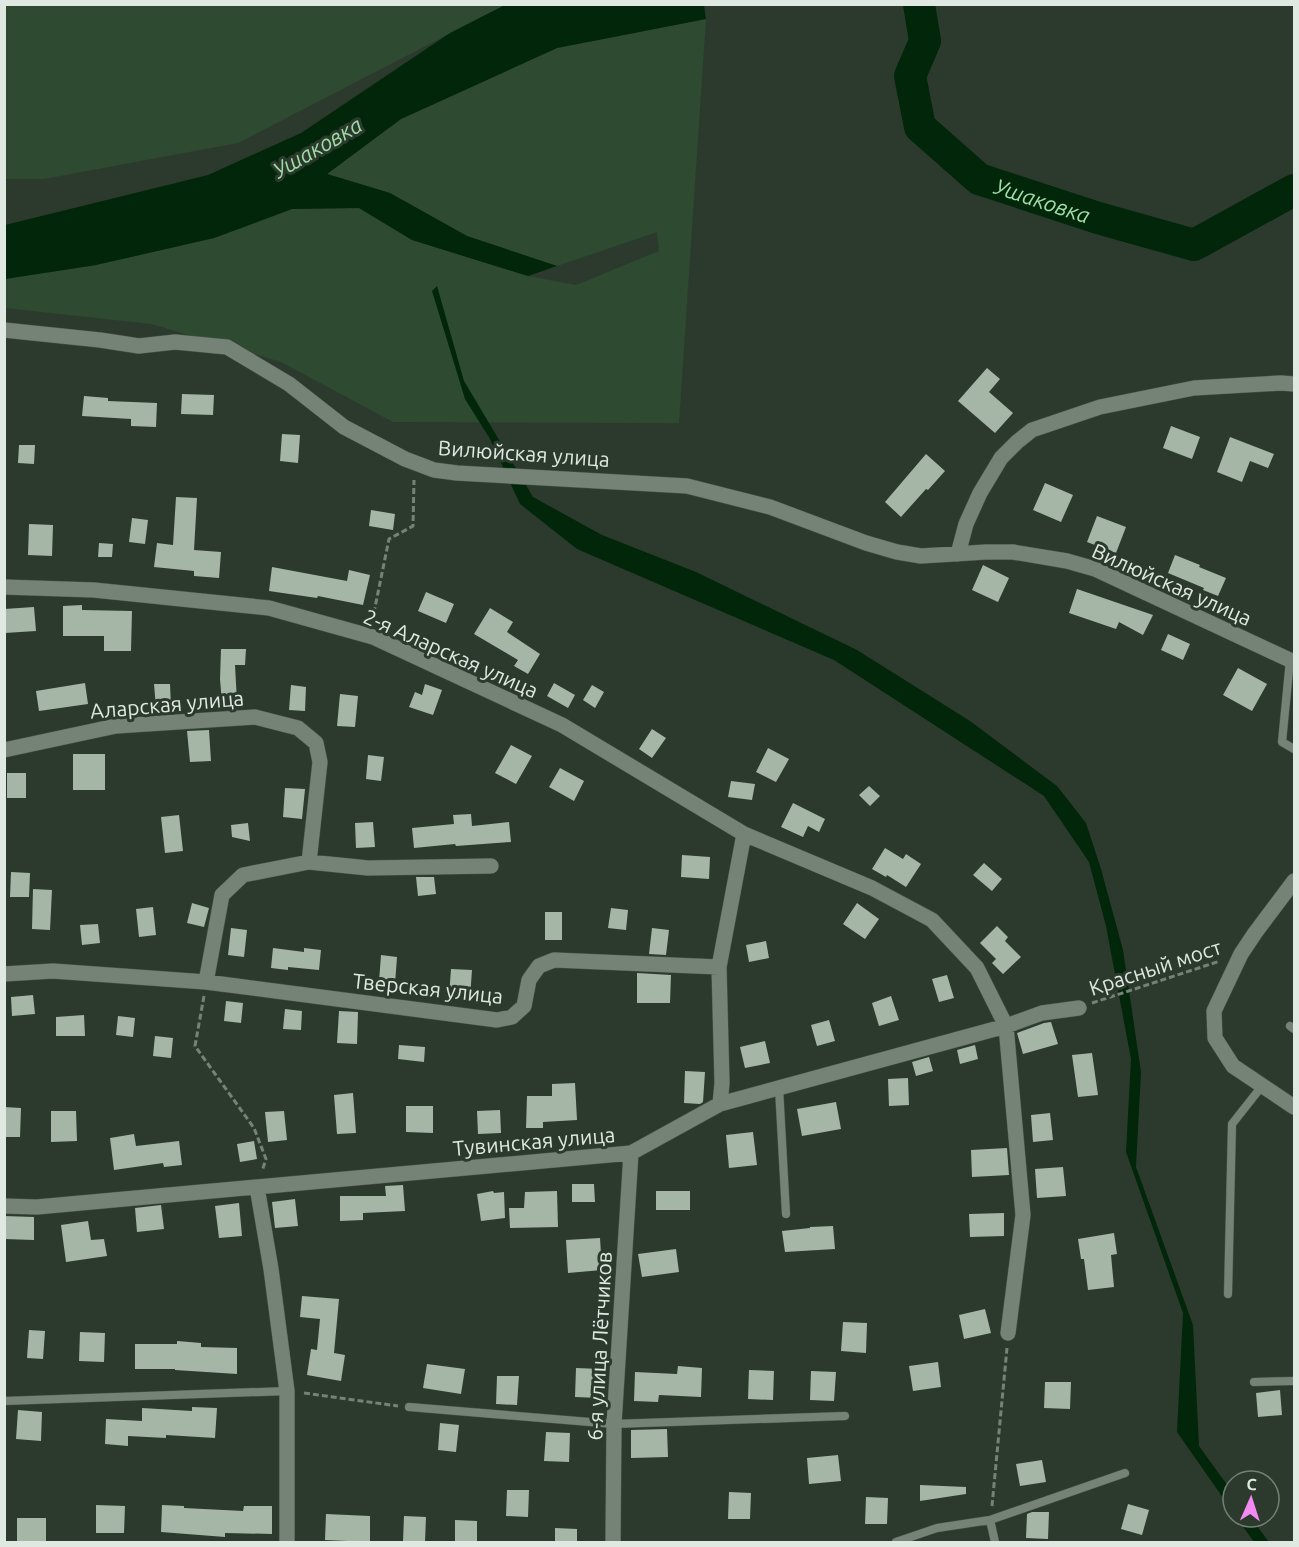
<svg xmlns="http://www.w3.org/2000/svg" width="1299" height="1547" font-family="Ubuntu,sans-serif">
  <rect width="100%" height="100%" fill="#2c3a2e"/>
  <path fill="#2e4a31" d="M5,5H505L238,143L44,179H5Z
    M706,19L679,423L393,422L281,362L151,324L5,308V279L96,265L214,238L292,209L359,208L412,240L528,276L576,285L659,251L657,232L557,266L467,236L390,193L327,174L401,119L557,48Z"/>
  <path fill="#012609" d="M505,5H704L706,19L557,48L401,119L327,174L390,193L467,236L557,266L528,276L412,240L359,208L292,209L214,238L96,265L5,279V225L208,175L301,133L450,33Z
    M437,286L464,381L533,497L602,535L696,572L857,650L970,721L1057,786L1086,823L1101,869L1123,950L1141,1072L1136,1167L1193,1325L1199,1446L1233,1493V1512L1177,1432L1183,1313L1126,1152L1131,1059L1106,926L1089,862L1044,796L834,660L577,549L520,504L490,439L465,399L432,291Z
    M1236,1517H1250L1269,1542H1254Z"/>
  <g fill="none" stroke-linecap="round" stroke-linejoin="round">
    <path stroke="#012609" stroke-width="32" id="s1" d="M919,4L925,41L910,76L920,127L979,179L1098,218L1194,245L1294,190"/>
  </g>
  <path fill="#a5b5a6" d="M987,368L1000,379L989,392L1013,413L995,433L958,401Z
    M182,394L214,395L213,415L181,414Z
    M84,396L108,398V401L157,403L156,427L131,426V419L82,416Z
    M1171,426L1200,437L1192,459L1163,448Z
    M282,434L300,435L298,463L280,461Z
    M1230,437L1274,454L1268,468L1250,461L1242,482L1217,472Z
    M19,445H35L34,464L18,463Z
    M926,454L945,471L928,490L926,489L901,517L885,502Z
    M1045,483L1073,495L1061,522L1033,510Z
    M176,497L197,498L194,550L221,552L219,578L194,576V571L154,567L157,543L173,545Z
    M371,510L395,514L393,530L369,526Z
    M1097,516L1126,527L1116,553L1087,542Z
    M132,518L148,520L145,544L129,542Z
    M29,524L53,525L52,556L28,555Z
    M99,543L113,544L112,557H98Z
    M1175,555L1200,565L1199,567L1226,578L1218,596L1203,590L1204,588L1168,573Z
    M983,565L1009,578L998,602L972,590Z
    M272,567L347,581L349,570L370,575L363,605L318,596L317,598L269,591Z
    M1077,589L1153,615L1143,635L1119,622L1116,629L1069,613Z
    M426,592L454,604L446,623L418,611Z
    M82,605V610L132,611L131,651H104V636H63V606Z
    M34,607L36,631L5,633L4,609Z
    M490,608L513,622L507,632L540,654L528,674L514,666L518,660L474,634Z
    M1168,634L1190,644L1183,660L1161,650Z
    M221,649H246L245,665H235L237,702L222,703L220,679Z
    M1238,668L1267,684L1252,711L1223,695Z
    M85,683L88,704L39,711L36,691Z
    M554,683L575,695L568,708L547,696Z
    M154,684H170L171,708H156Z
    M425,684L442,690L433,715L409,707L415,692L422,695Z
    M291,685L306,687L305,711L289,710Z
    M592,685L604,692L595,708L583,700Z
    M340,694L358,696L355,727L337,726Z
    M652,729L666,738L652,758L639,749Z
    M209,730L211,761L190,762L187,731Z
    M511,745L532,756L516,784L495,773Z
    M768,748L789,759L776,782L756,772Z
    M73,754H105V790H73Z
    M368,755L384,757L381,781L366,779Z
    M560,768L584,781L574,801L549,787Z
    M7,773H26V798H7Z
    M731,781L755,784L752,800L728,797Z
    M869,786L880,796L870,806L859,795Z
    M285,788L305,789L302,819L283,817Z
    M793,803L825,819L819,832L808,826L803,837L781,827Z
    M471,814L472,826L509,822L511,842L456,846L455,844L414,848L412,828L454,824L453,815Z
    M179,815L183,851L165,853L161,817Z
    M373,822L375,847L356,848L355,823Z
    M248,823L250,841L232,837L231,825Z
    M885,848L903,859L906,854L921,864L906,887L887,875L886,877L872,869Z
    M682,855L710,857L709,879L681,877Z
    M984,863L1002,879L992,891L973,875Z
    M11,872L30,873L29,897H10Z
    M416,877H434L436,894L418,896Z
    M33,889L52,890L50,930L32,929Z
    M192,903L209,908L204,927L187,923Z
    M857,903L879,919L865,939L843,924Z
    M153,907L156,935L139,937L136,909Z
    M611,908L628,910L626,930L608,928Z
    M545,912H562V940H545Z
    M98,924L100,943L82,945L80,925Z
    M997,926L1008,937L1005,941L1021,957L1003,974L992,963L996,959L980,943Z
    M231,928L247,930L244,957L228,955Z
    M652,928L669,930L666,955L649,954Z
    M766,941L769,958L749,962L746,945Z
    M273,948L304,952V948L321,950L319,970L288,967V970L271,968Z
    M381,955L397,957L395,984L379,982Z
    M451,969L472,970L470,998L449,996Z
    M637,973L671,975L670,1003H637Z
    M947,975L954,998L939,1002L932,979Z
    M33,995L35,1014L12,1016L11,997Z
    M891,996L899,1020L879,1026L872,1003Z
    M226,1001L243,1003L241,1023L224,1021Z
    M285,1009L302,1011L301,1030L283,1029Z
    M339,1011L358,1012L357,1044L337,1043Z
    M84,1015L85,1036H56V1017Z
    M118,1016L135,1018L133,1037L116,1035Z
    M829,1020L835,1041L817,1046L811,1025Z
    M1051,1022L1058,1044L1023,1054L1017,1033L1044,1023Z
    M155,1036L173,1038L171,1058L153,1056Z
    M765,1041L770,1063L745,1068L740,1047Z
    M399,1045L425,1047L424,1062L398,1059Z
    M975,1045L978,1059L960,1064L957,1050Z
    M1092,1053L1098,1095L1078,1097L1072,1055Z
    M929,1057L933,1071L916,1076L912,1062Z
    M685,1071L705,1072L703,1102L700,1104L684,1103Z
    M908,1078L909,1105L889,1106L888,1079Z
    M575,1083L577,1120L543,1122V1128H526L527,1096H552V1084Z
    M353,1093L356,1133L337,1134L334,1095Z
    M836,1102L841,1129L802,1136L797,1109Z
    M406,1106H433V1133L406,1132Z
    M4,1107L21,1108L20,1137H4Z
    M500,1110L501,1133L478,1134L477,1111Z
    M51,1111H76L77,1141L51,1142Z
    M284,1111L287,1140L268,1142L265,1112Z
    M1050,1113L1053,1140L1033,1142L1031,1115Z
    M753,1132L757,1165L729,1168L726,1135Z
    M134,1134L136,1146L179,1141L182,1165L164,1167L163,1163L114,1170L110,1138Z
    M254,1141L257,1159L240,1162L237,1144Z
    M1007,1148L1009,1175L972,1177L971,1150Z
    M1063,1167L1066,1196L1037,1198L1035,1169Z
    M572,1184H594L595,1202H572Z
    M403,1185L405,1211L363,1213V1220L340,1221V1196H386L385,1186Z
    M493,1191L494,1193L504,1192L505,1218L481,1221L477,1194Z
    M557,1191L558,1227L510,1228L509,1208H524L525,1192Z
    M656,1191H690V1210H656Z
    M295,1199L298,1226L275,1228L272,1202Z
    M239,1203L242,1236L219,1238L215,1206Z
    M161,1205L164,1229L137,1232L135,1208Z
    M1004,1213V1236L970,1237L969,1214Z
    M4,1216L34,1217V1240L4,1239Z
    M88,1221L91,1240L104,1239L107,1256L66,1262L61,1225Z
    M833,1226L835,1249L785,1252L782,1231L810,1228V1227Z
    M1114,1233L1117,1254L1111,1255L1114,1287L1088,1290L1084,1259H1081L1078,1239Z
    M600,1238L602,1270L568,1273L566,1240Z
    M676,1249L679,1272L642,1277L638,1254Z
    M302,1296L339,1299L334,1353L345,1355L341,1381L307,1375L311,1349L317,1350L320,1319L300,1317Z
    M985,1309L991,1333L964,1339L959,1315Z
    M843,1322L867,1323L866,1353L841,1351Z
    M29,1330L45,1331L43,1359L27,1358Z
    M80,1332L105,1333L104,1362L79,1361Z
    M177,1341L201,1343V1347L237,1348V1374L175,1370V1369H135V1344H177Z
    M938,1362L941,1387L913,1391L909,1366Z
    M427,1364L465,1369L461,1394L423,1388Z
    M678,1366L702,1368L701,1397L659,1395L658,1402L634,1401L635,1372L677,1374Z
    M576,1368L601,1369L600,1398L575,1397Z
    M749,1370L774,1371L773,1400L748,1399Z
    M811,1371L836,1372L834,1401L810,1400Z
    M497,1376H519L517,1405L496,1404Z
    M1045,1382H1071L1070,1409L1044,1408Z
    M1280,1390L1282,1415L1258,1417L1256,1393Z
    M192,1407L217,1408L215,1438L166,1435V1438L128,1436V1446L105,1444L106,1419L142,1421V1408L192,1411Z
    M18,1410L42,1412L41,1441L16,1439Z
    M440,1423L459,1425L456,1452L438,1450Z
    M667,1429L668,1457L631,1458V1430Z
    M546,1432L570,1433L569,1462L544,1461Z
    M838,1455L841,1481L809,1484L807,1458Z
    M1042,1460L1046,1482L1020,1486L1016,1464Z
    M920,1485L966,1487V1494L920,1501Z
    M507,1490H529L528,1517L506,1516Z
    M729,1492L751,1493L750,1519H728Z
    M866,1497L888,1498L887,1524H865Z
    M1128,1504L1149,1510L1142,1535L1121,1529Z
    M96,1505L125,1506L124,1533H96Z
    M162,1505L184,1506V1508L243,1511L244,1506H272V1534L225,1533V1537L161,1532Z
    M1032,1512H1049L1048,1539L1026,1538L1027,1514Z
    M326,1514L370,1516V1542L325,1540Z
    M404,1516L426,1517L425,1542H403Z
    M17,1518H46V1542H17Z
    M455,1520L477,1521V1542H455Z
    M555,1528L577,1529V1542H555Z"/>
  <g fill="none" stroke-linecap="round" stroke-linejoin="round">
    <defs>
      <path id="lane" d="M1290,660L1282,742L1294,749
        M1290,1026L1294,1029
        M779,1088L786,1214
        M1228,1294L1232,1124L1262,1086
        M1254,1382L1294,1381
        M4,1401L287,1391
        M409,1407L614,1424L845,1416
        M990,1520L995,1542
        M896,1542L937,1528L990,1520L1125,1473"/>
      <path id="street" d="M4,330L100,340L139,346L175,342L227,347L289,384L344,427L405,459L434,470L457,473L687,486L770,507L866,543L897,552L921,556L986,552H1013L1067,561L1095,569L1294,662
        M958,554L966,524L980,493L1001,458L1017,442L1032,430L1100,407L1194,388L1281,383L1294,384
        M4,587L94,590L269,608L373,637L562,725L744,834L872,888L932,920L977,968L1006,1026L1023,1215L1008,1333
        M4,750L116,726L255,717L298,728L316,743L320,762L309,862
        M1294,881L1255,933L1241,954L1214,1011L1215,1038L1233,1066L1294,1107
        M4,974L53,971L206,982L497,1020L512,1017L524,1006L529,980L539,966L554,960L719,967
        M206,982L222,895L243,875L309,862L368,868L491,866
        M720,1104L722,1083L719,967L744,834
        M257,1187L271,1269L287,1391V1542
        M4,1206L37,1207L631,1153L720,1104L1006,1026L1042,1013L1079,1008
        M613,1542L614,1424L631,1153"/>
    </defs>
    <use href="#lane" stroke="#49554b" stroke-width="9"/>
    <use href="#street" stroke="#49554b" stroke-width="16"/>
    <path stroke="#768278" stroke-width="3" stroke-dasharray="6 3" stroke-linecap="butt" d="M372,622L389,539L413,526L414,480
      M204,996L195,1046L254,1128L266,1159L262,1171
      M1092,1003L1220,961
      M304,1393L398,1406
      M992,1506L1007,1348"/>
    <use href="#lane" stroke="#748375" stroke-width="8"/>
    <use href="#street" stroke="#748375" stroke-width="15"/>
  </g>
  <g text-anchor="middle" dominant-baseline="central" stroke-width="6" stroke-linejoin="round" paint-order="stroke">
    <g font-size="21" fill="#e0e9e1" stroke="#2c3a2e">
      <text transform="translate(524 453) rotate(4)">Вилюйская улица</text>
      <text transform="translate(1172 584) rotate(24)">Вилюйская улица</text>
      <text transform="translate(451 653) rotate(24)">2-я Аларская улица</text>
      <text transform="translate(167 704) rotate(-5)">Аларская улица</text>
      <text transform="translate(1155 967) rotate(-18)">Красный мост</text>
      <text transform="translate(428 988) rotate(6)">Тверская улица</text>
      <text transform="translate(534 1141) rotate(-5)">Тувинская улица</text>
      <text transform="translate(599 1346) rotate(-87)">6-я улица Лётчиков</text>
    </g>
    <g font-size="22" font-style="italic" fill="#a0dea7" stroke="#2c3a2e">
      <text transform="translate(317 147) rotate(-30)">Ушаковка</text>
      <text stroke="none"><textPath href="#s1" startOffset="273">Ушаковка</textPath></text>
    </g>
  </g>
  <rect width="1299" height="1547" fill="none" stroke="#e0e9e1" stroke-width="12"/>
  <g transform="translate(1251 1499) rotate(3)"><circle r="28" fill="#2c3a2e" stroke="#748076" stroke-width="1.5"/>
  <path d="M0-4.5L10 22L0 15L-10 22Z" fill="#f38af2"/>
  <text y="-9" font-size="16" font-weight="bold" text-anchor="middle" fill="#e0e9e1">С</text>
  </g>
</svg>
